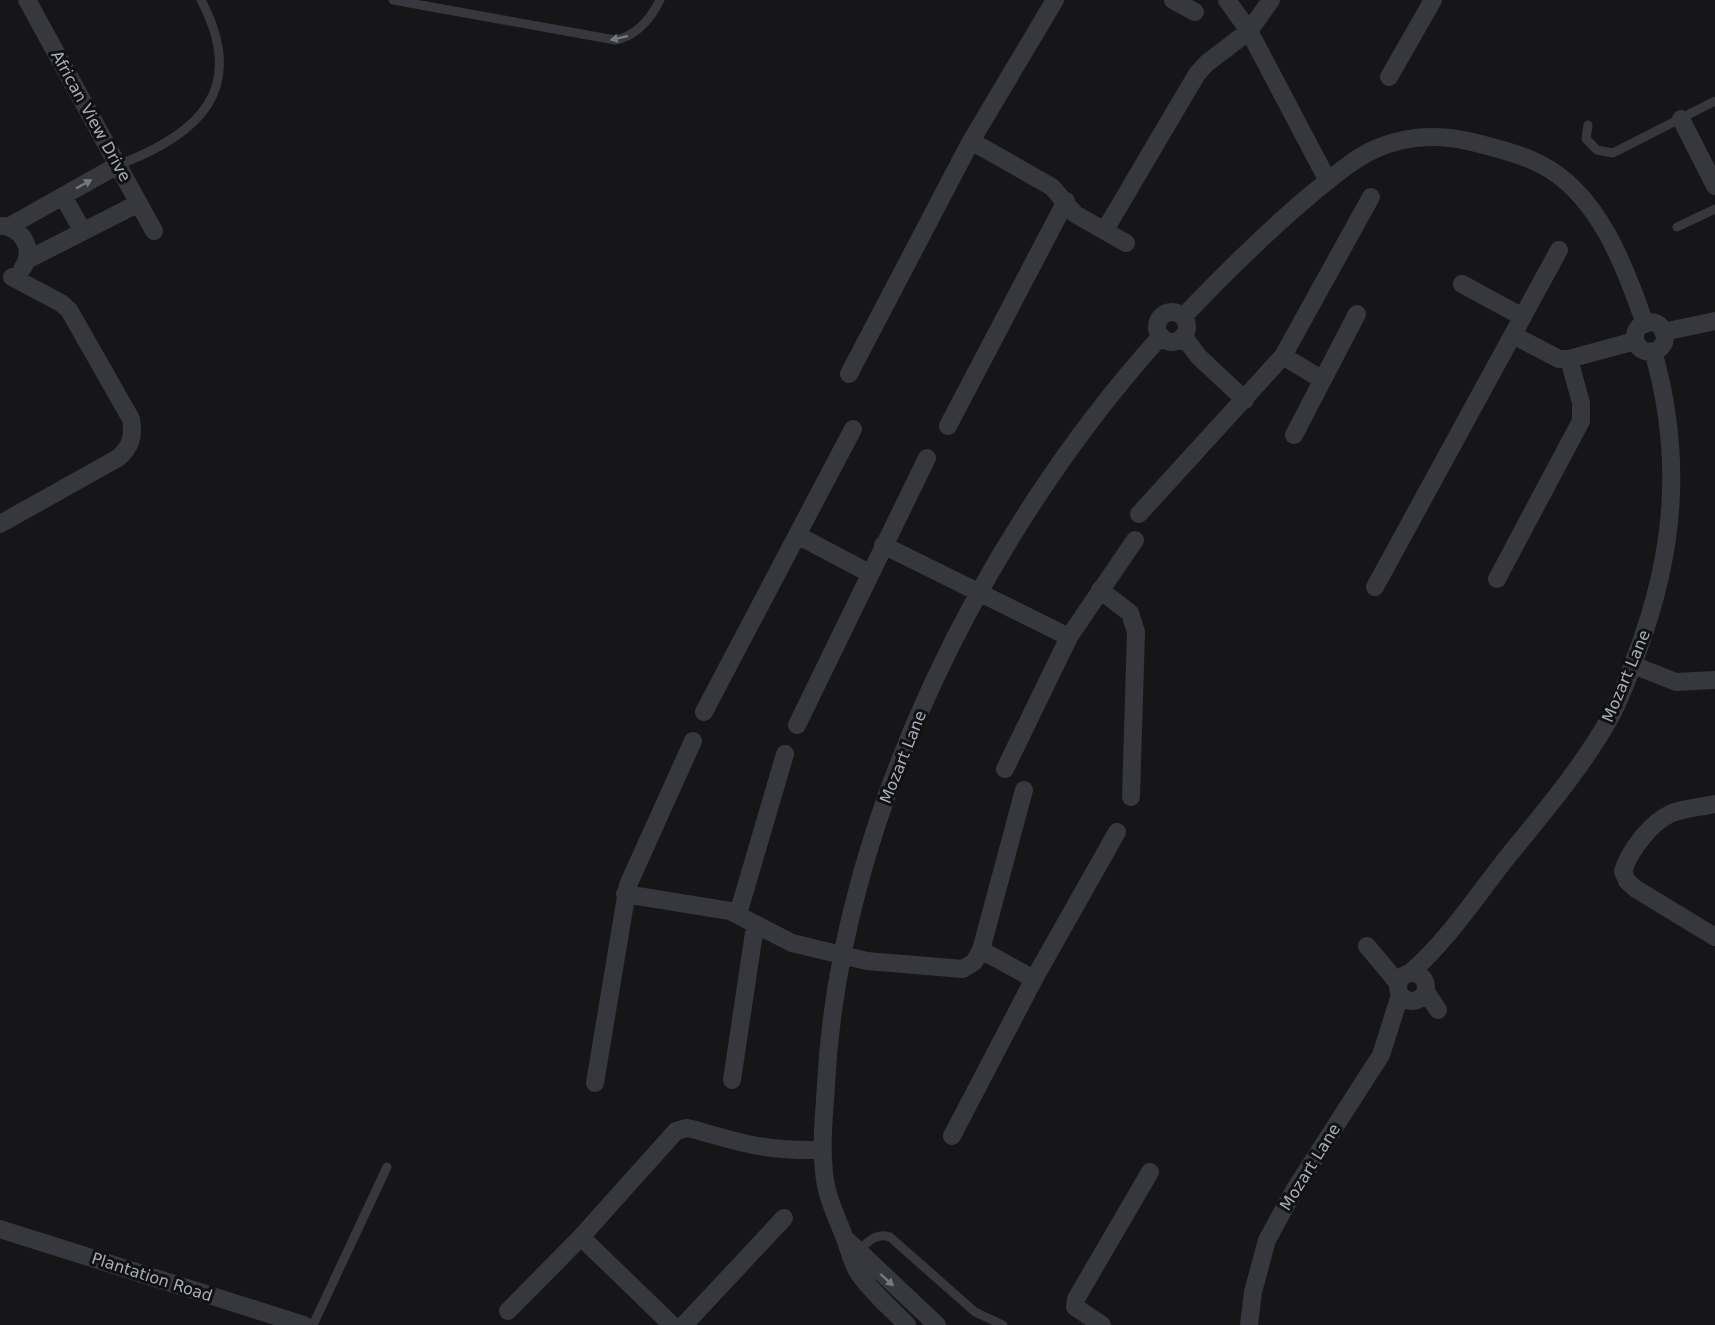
<svg xmlns="http://www.w3.org/2000/svg" width="1715" height="1325" font-family="'DejaVu Sans',sans-serif">
  <rect width="100%" height="100%" fill="#161618"/>
  <g fill="none" stroke-linecap="round" stroke-linejoin="round">
    <path stroke="#37383d" stroke-width="9" d="M393,0L615,40C637,36 651,18 660,0
      M1588,125L1586,139L1597,150L1613,153L1715,101
      M118,165C200,134 248,89 201,0
      M1677,227L1715,209
      M858,1251C868,1242 876,1232 890,1237L975,1312L1003,1325
      M313,1325L387,1167"/>
    <path stroke="#37383d" stroke-width="18" d="M27,0L154,231
      M1173,0L1195,12
      M1227,0L1249,31L1328,181
      M1389,77L1433,0
      M1681,119L1715,186
      M971,141L1052,187L1075,214L1126,243
      M63,196L82,230
      M0,226C22,226 36,250 22,269
      M8,227L118,165
      M1105,230L1197,74L1207,63L1249,31L1271,0
      M27,260L139,203
      M1462,284L1523,317
      M1157 327a15 15 0 1 1 30 0a15 15 0 1 1-30 0Z
      M1183,317C1225,273 1267,231 1314,192C1333,177 1352,160 1373,150C1409,133 1447,134 1484,145C1503,150 1523,155 1540,164C1598,193 1625,266 1645,324
      M1635 337a15 15 0 1 1 30 0a15 15 0 1 1-30 0Z
      M1663,332L1715,321
      M1513,335L1559,359H1569L1635,341
      M1183,336L1199,357L1245,400
      M1283,356L1321,379
      M849,374L971,141L1055,0
      M948,426L1066,201
      M1294,435L1357,314
      M1139,514L1283,356L1371,197
      M0,524L118,458C131,447 134,436 131,419L69,310L61,303L12,277
      M799,536L869,573
      M883,545L1069,637
      M1497,579L1581,421V403L1569,359
      M1375,587L1559,250
      M1100,590L1130,613L1136,632L1131,797
      M1633,665L1676,682L1715,680
      M704,712L853,429
      M797,725L927,458
      M1005,769L1069,637L1135,540
      M1715,804C1701,807 1685,808 1672,813C1651,822 1630,850 1623,871L1627,881L1636,889L1715,937
      M625,894L730,911L792,943L867,961L963,969L974,962L981,950L1024,790
      M738,914L785,754
      M1367,946L1398,983
      M981,950L1034,979
      M1398 987a14 14 0 1 1 28 0a14 14 0 1 1-28 0Z
      M1410,973C1449,939 1477,895 1509,855C1545,811 1583,766 1611,716C1622,696 1629,674 1637,653C1675,552 1683,456 1653,351
      M1426,992L1438,1010
      M732,1080L755,926
      M595,1083L628,885L693,741
      M952,1136L1034,979L1117,832
      M0,1229L304,1325
      M581,1237L672,1325
      M849,1242L937,1325
      M508,1311L581,1237L676,1131L687,1128L696,1130C746,1145 770,1151 822,1150
      M684,1325L784,1218
      M907,1325C891,1308 871,1292 858,1272C851,1261 849,1248 844,1236C838,1221 831,1206 827,1190C819,1155 824,1119 826,1085C839,820 985,531 1161,336
      M1102,1325L1075,1307L1076,1299L1150,1172
      M1249,1325L1253,1292L1267,1240L1295,1189L1381,1055L1400,995"/>
  </g>
  <defs><path id="oneway-solid" d="M-6-.8H1V-3.2L6.5 0L1 3.2V.8H-6Z" transform="scale(1.5)"/></defs>
  <g fill="#757881">
    <use href="#oneway-solid" transform="translate(619 38) rotate(167)"/>
    <use href="#oneway-solid" transform="translate(84 184) rotate(-29)"/>
    <use href="#oneway-solid" transform="translate(887 1280) rotate(42)"/>
  </g>
  <g text-anchor="middle" dominant-baseline="central" stroke-width="6" stroke-linejoin="round" paint-order="stroke">
    <g font-size="16" fill="#a8adb8" stroke="#111113">
      <text transform="translate(91 116) rotate(61)">African View Drive</text>
      <text transform="translate(1626 676) rotate(-67)">Mozart Lane</text>
      <text transform="translate(903 757) rotate(-68)">Mozart Lane</text>
      <text transform="translate(1310 1167) rotate(-58)">Mozart Lane</text>
      <text transform="translate(152 1277) rotate(18)">Plantation Road</text>
    </g>
  </g>
</svg>
